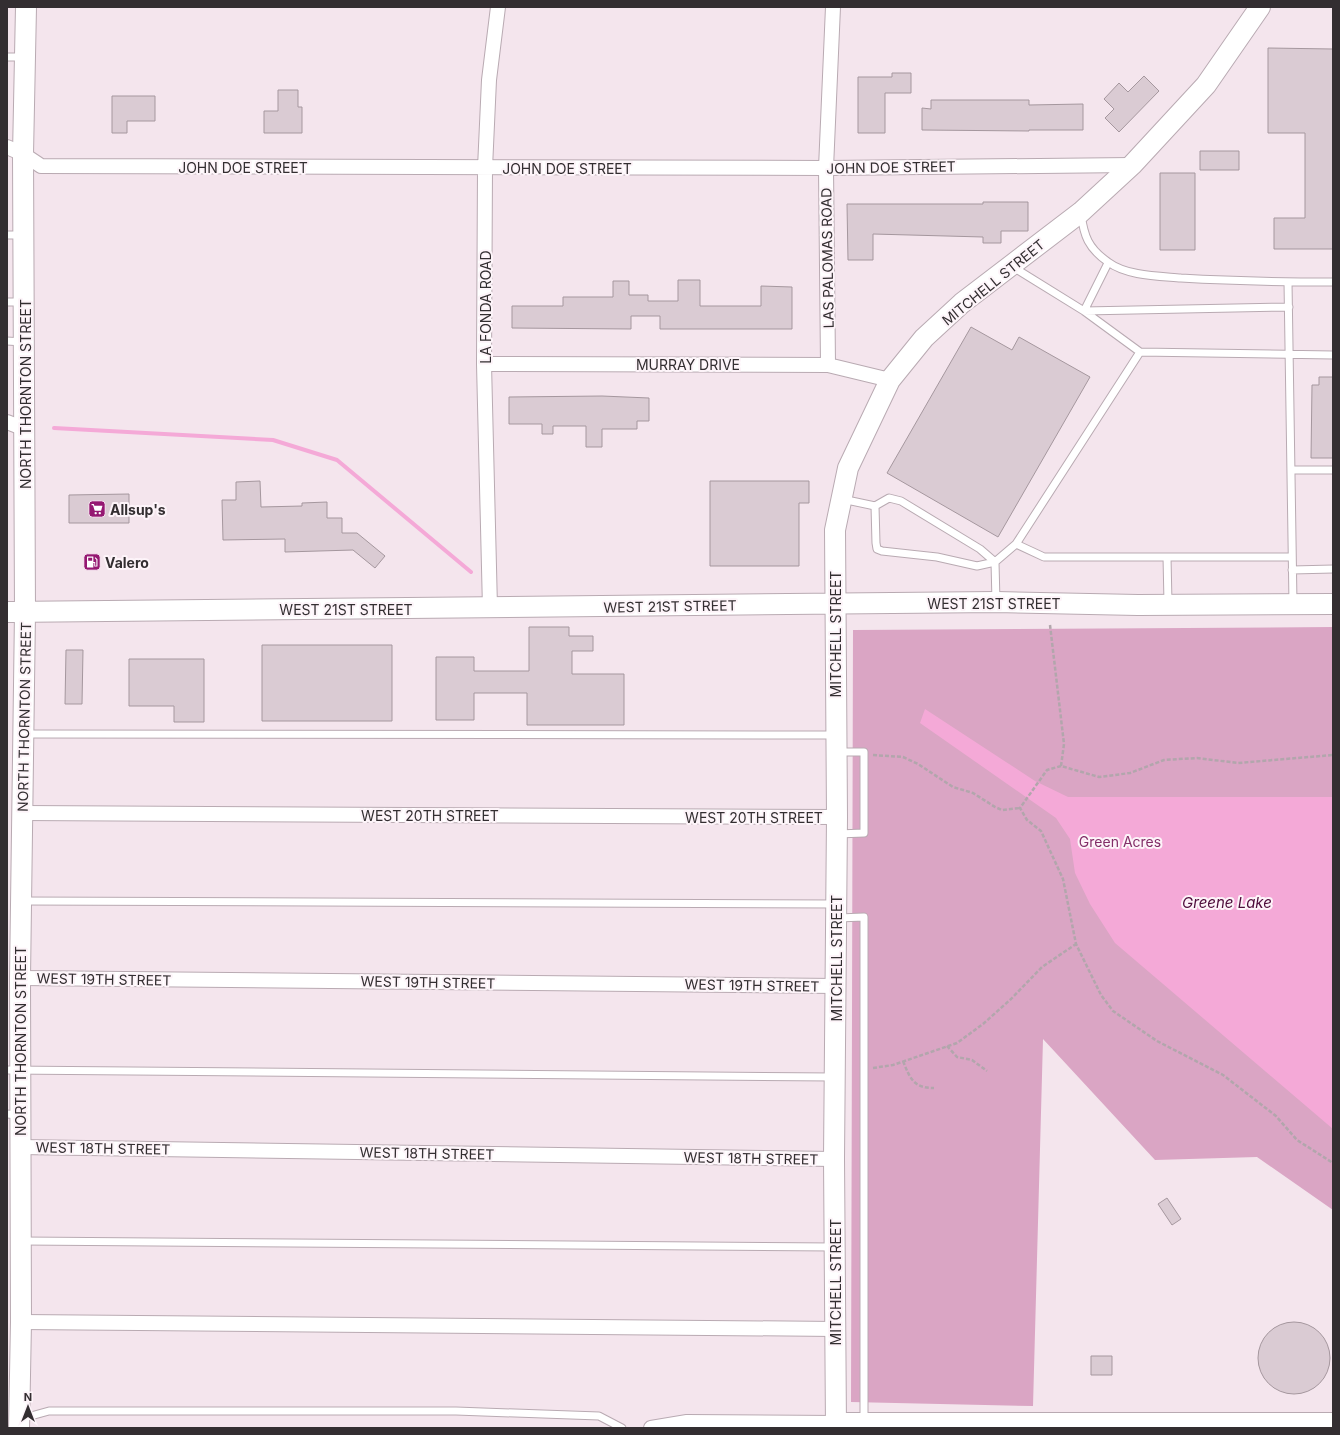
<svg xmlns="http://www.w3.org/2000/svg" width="1340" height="1435" font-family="Inter,sans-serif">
  <rect width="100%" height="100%" fill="#f4e5ed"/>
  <path fill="#daa5c4" d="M1333,627V1210L1257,1157L1155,1160L1043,1039L1033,1406L851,1402L853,630Z"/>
  <path fill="#f4a9d7" d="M925,709L1035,781L1068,797H1333V1129L1115,943L1090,904L1075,873L1070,839L1056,818L920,723Z"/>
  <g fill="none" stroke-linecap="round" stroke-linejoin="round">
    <path stroke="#f4a9d7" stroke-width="4" d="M54,428L273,440L337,460L471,572"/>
  </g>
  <path fill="#dacbd3" stroke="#a5979e" d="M1268,48L1333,49V249H1274V218H1305V133H1268Z
    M892,73H911V93H885V133H858V77H892Z
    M1144,76L1159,91L1119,132L1105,118L1114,109L1104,99L1119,83L1128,92Z
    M278,90H298V107H302V133H264V111H278Z
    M112,96H155V121H127V133H112Z
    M931,100H1029V105L1083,104V130H1029V131L922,130V108L931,109Z
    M1200,151H1239V170H1200Z
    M1160,173H1195V250H1160Z
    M983,202H1028V231H1001V243H983V237L873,234V260H848L847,204H983Z
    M678,280H700V306H761V286L792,287V329H660V316H631V329L512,328V306H563V297H613V281H629V295H648V301H678Z
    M971,327L1012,350L1019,337L1090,377L998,537L887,473Z
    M1319,377H1333V458H1311L1312,385H1319Z
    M602,396L649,398V421H637V429H602V447H586V426H553V434H542V424H509V397Z
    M260,481L261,507L302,506V503L327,502V518H342V533H357L385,556L375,568L353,550L285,552V539L223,540L222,500H236V482Z
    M710,481H809V503H799V566H710Z
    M129,494V523H69V495Z
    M529,627H569V636H593V651H572V674H624V725H527V693H474V720H436V657H474V671H529Z
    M262,645H392V721H262Z
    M66,650H83L82,704H65Z
    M129,659H204V722H174V706H129Z
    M1167,1198L1181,1219L1172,1225L1158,1204Z
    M1258 1358a36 36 0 1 1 72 0a36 36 0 1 1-72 0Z
    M1091,1356H1112V1375H1091Z"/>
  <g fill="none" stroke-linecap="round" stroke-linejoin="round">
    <defs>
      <path id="lane" d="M7,57H23
        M1081,214C1084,236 1088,248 1108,262C1127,276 1158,276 1181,278C1232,281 1282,282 1333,282
        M7,235H22
        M1108,263L1084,311L1289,307
        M1013,267L1084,311L1140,352L1333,355
        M1288,282L1293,603
        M7,302H22
        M7,341L23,342
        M1291,470H1333
        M842,499L875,506
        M1016,544L1044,557H1292
        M1167,557L1168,603
        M1292,570L1333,569
        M996,602L995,562L980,549L901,501L889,498L875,506L876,543L877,549L882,551L937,557L977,566L995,562L1016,544L1140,352
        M24,734L835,735
        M837,752H864V833L838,834
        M21,901L835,904
        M838,918L864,917V1421
        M7,1070L833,1077
        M7,1114L19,1115
        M22,1241L834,1247
        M20,1419L49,1411H456L599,1416L622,1428"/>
      <path id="street" d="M7,147L23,154L41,166L826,168L1132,165
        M484,364L828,365L890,380
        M828,365L826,168L833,7
        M7,422L25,429
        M490,608L484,364L485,168L489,80L498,7
        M22,813L837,817
        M20,978L836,986
        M19,1147L834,1159
        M21,1322L836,1329
        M651,1428L687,1422L836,1423"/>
      <path id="secondary" d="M7,612L996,602L1138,605L1333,604
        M836,1423H1333
        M19,1428L21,1322L20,978L25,612L23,154L26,7
        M836,1428L834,1159L837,817L835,530L848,468L890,380L924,338L962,303L1081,212L1132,165L1206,85L1260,7"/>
    </defs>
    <use href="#lane" stroke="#b9aab2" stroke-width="9"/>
    <use href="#street" stroke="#b9aab2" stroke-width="16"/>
    <use href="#secondary" stroke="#b9aab2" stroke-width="22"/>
    <path stroke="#b2a6ac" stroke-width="2.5" stroke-dasharray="4 2" stroke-linecap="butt" d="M1050,625L1064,744L1061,766L1099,777L1130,773L1164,760L1197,758L1238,763L1333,755
      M873,755L903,757L918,764L953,787L973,793L995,807L1002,810L1020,808
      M1061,766L1047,770L1020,808L1027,820L1041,831L1063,879L1076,944L1101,995L1113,1011L1157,1041L1223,1075L1276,1116L1297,1140L1333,1163
      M947,1046L957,1057L972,1060L987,1071
      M903,1061C910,1078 913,1088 934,1088
      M873,1068L893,1065L957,1043L983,1024L1011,999L1042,967L1076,944"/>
    <use href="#lane" stroke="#fff" stroke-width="7"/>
    <use href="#street" stroke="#fff" stroke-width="14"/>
    <use href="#secondary" stroke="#fff" stroke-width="20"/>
  </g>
  <defs>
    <symbol id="supermarket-square" viewBox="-11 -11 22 22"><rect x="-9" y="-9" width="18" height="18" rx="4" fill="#951872" stroke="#fdf4f9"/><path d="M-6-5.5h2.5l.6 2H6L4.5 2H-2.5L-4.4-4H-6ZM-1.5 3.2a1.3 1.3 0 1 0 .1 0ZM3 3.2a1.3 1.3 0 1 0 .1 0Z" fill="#fff"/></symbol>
    <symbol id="fuel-square" viewBox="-11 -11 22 22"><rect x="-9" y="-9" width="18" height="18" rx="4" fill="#951872" stroke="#fdf4f9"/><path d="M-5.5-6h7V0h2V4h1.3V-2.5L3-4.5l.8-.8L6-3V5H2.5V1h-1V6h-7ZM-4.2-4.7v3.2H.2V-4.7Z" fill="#fff"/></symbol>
  </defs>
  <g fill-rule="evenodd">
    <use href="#supermarket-square" x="87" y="499" width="20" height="20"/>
    <use href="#fuel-square" x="82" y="552" width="20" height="20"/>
  </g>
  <g text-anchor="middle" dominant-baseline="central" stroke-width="4" stroke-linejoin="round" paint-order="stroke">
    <g font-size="14" fill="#332e31" stroke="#fdf4f9">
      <text x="243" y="167">JOHN DOE STREET</text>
      <text transform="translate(891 167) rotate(-1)">JOHN DOE STREET</text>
      <text x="567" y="168">JOHN DOE STREET</text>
      <text transform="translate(827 258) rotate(-91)">LAS PALOMAS ROAD</text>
      <text transform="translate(993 282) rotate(-39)">MITCHELL STREET</text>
      <text transform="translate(485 307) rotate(-90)">LA FONDA ROAD</text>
      <text x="688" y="364">MURRAY DRIVE</text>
      <text transform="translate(25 394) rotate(-90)">NORTH THORNTON STREET</text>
      <text x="994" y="603">WEST 21ST STREET</text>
      <text transform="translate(670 606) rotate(-1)">WEST 21ST STREET</text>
      <text x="346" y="609">WEST 21ST STREET</text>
      <text transform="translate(835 634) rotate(-90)">MITCHELL STREET</text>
      <text transform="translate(24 717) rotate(-89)">NORTH THORNTON STREET</text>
      <text x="430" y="815">WEST 20TH STREET</text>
      <text x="754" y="817">WEST 20TH STREET</text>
      <text transform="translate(836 958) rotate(-90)">MITCHELL STREET</text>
      <text transform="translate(104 979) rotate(1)">WEST 19TH STREET</text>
      <text transform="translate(428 982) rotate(1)">WEST 19TH STREET</text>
      <text transform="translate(752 985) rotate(1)">WEST 19TH STREET</text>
      <text transform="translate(20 1041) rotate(-90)">NORTH THORNTON STREET</text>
      <text transform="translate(103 1148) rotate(1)">WEST 18TH STREET</text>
      <text transform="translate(427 1153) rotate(1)">WEST 18TH STREET</text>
      <text transform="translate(751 1158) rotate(1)">WEST 18TH STREET</text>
      <text transform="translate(835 1282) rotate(-90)">MITCHELL STREET</text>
    </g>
    <g font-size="14" font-weight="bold" fill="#332e31" stroke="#fdf4f9" text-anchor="start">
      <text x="110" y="509">Allsup's</text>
      <text x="105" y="562">Valero</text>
    </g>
    <g font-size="14" fill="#832e68" stroke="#fdf4f9">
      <text x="1120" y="841">Green Acres</text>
    </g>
    <g font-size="15" font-style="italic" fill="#4e0c3b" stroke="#fdf4f9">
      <text x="1227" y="902">Greene Lake</text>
    </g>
  </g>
  <rect width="1340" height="1435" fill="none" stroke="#332e31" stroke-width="16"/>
  <g transform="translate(28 1407)" stroke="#fdf4f9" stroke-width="3" paint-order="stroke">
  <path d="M0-3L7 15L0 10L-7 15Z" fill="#332e31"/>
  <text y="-6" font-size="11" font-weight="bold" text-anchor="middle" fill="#332e31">N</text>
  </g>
</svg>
